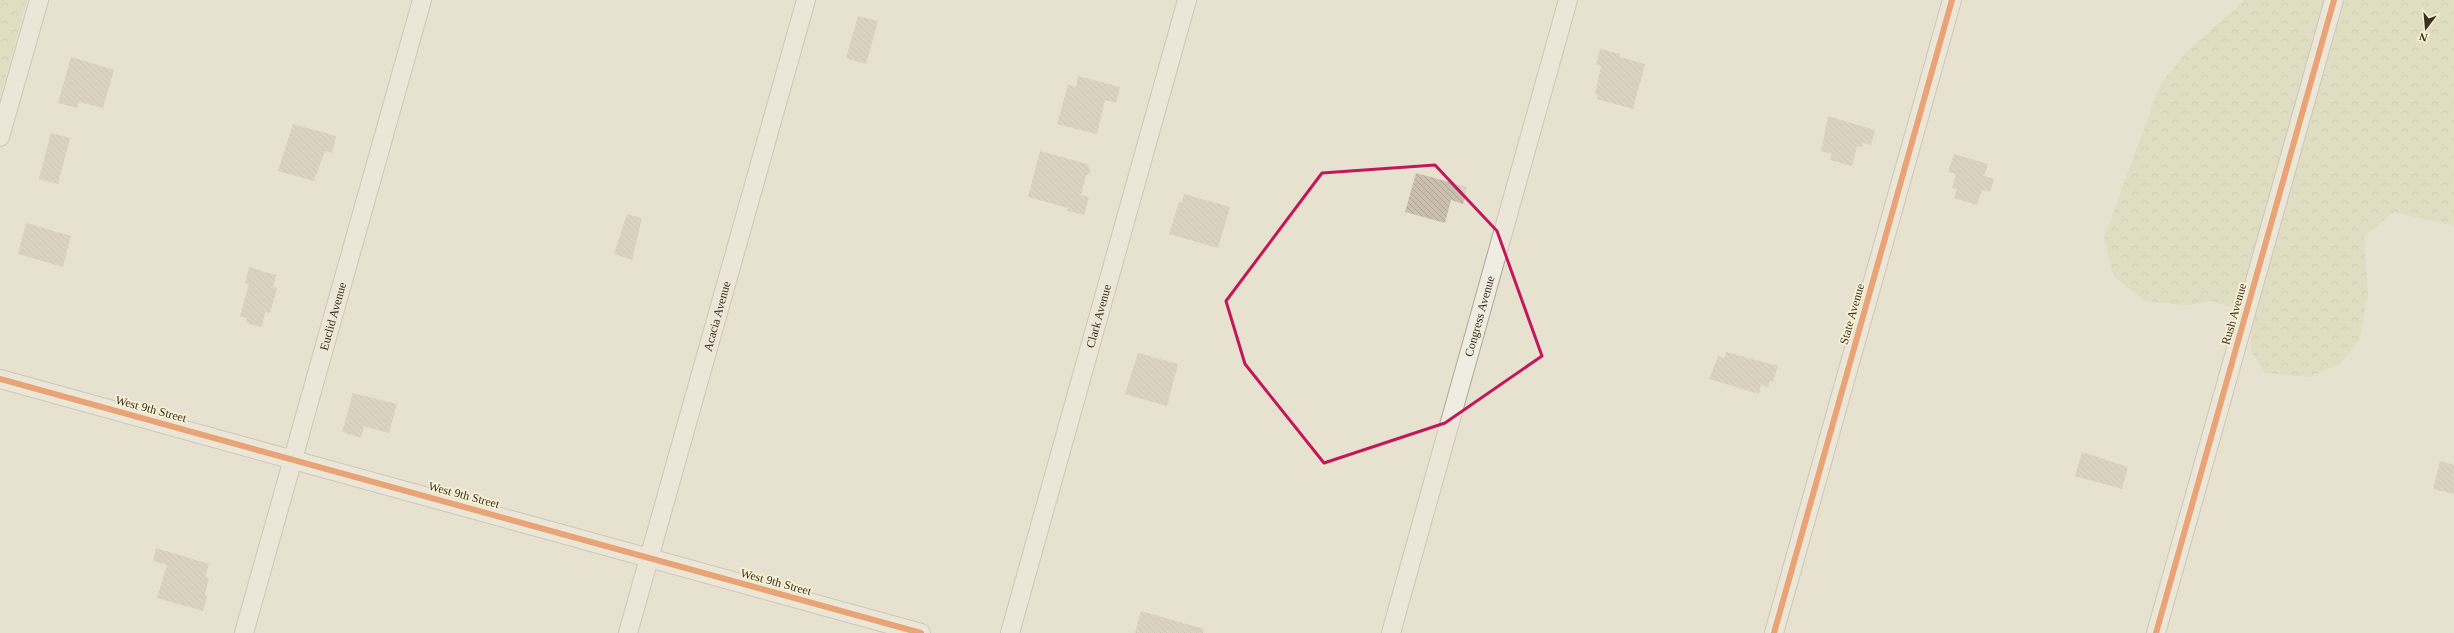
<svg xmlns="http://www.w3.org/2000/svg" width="2454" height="633" font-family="Georgia,serif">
  <defs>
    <pattern id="forest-crowns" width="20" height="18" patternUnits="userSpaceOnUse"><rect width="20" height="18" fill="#d4d8b1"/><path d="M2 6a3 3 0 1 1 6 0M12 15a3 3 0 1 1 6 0" fill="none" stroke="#b7ba98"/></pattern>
    <pattern id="building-back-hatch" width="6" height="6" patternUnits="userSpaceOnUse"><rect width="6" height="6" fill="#cbc0b0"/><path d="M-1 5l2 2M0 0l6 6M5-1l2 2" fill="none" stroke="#afa597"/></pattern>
  </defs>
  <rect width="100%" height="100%" fill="#e7e2cf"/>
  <path fill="url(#forest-crowns)" d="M0,0H27L0,97Z
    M2245,0H2454V226L2394,212L2364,236L2368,295L2359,340L2340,364L2309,377L2265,373L2251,351V330L2242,310L2210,301L2188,305L2147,302L2114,277L2104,238L2160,85L2185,53Z"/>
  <path fill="url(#building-back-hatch)" d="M858,16L878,21L866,64L846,58Z
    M1600,49L1620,54V57L1645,64L1633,109L1597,99L1598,95L1595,94L1601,66L1596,65Z
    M71,57L114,70L103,108L79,102L77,108L58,103Z
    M1078,76L1120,87L1116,103L1105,100L1097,134L1057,124L1068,85L1076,87Z
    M1828,116L1875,130L1871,145L1863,143L1862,147L1857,146L1852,166L1830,160L1832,154L1821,151Z
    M293,124L336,136L332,153L325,151L314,181L278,171Z
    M51,133L70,138L58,184L39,179Z
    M1040,151L1087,164L1091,172L1086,176L1081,195L1089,197L1084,215L1067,211L1068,208L1028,197Z
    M1954,154L1988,164L1984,176L1994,179L1990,192L1982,190L1977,205L1954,198L1957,189L1952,188L1956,174L1948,172Z
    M1416,173L1467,187L1463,204L1451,200L1445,223L1405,212Z
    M1184,194L1230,207L1218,248L1169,234L1179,202L1182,203Z
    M627,214L642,218L632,260L614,254Z
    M26,223L71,236L63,267L18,254Z
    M249,267L276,275L273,287L277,288L270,313L265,312L262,327L246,323L247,318L240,316L249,284L245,283Z
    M1726,352L1778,366L1773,382L1770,381L1768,387L1761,385L1759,394L1709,379L1718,356L1725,358Z
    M1138,353L1178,364L1167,406L1125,394Z
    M353,393L397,404L389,433L364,426L361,438L342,432Z
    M2082,452L2128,467L2122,489L2075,476Z
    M2440,461L2454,465V494L2433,489Z
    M156,548L209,564L205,577L209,578L205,595L207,596L203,611L157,598L167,565L153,561Z
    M1141,611L1204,629L1203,633H1135Z"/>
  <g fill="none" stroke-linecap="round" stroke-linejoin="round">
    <defs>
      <g id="minor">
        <path d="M0,137L39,0"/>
        <path d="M0,379L921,633"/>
        <path id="s1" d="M244,633L422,0"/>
        <path id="s2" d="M628,633L806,0"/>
        <path id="s3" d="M1010,633L1187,0"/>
        <path id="s4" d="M1391,633L1568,0"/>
        <path d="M1774,633L1952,0"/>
        <path d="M2156,633L2334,0"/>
      </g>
    </defs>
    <use href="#minor" stroke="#aca798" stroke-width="20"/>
    <use href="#minor" stroke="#efece1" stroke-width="18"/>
    <defs>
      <path id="cycleway" d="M0,379L921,633
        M1774,633L1952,0
        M2156,633L2334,0"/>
    </defs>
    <use href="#cycleway" stroke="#f8f1d5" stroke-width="8"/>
    <use href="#cycleway" stroke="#e8590c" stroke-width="6"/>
  </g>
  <path d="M0 0H2454V633H0ZM1435,165L1497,231L1542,356L1445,423L1324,463L1245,364L1226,301L1322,173Z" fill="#e7e2cf" fill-opacity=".55" fill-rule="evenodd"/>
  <path fill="none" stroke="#c2185b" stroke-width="3" stroke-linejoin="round" d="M1435,165L1497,231L1542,356L1445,423L1324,463L1245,364L1226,301L1322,173Z"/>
  <g text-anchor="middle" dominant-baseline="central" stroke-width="3.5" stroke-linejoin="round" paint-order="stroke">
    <g font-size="12" fill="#3c301e" stroke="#f8f1d5">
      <text transform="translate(1852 314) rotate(-74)">State Avenue</text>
      <text transform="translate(2234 314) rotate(-74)">Rush Avenue</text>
      <text stroke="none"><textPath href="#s2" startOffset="329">Acacia Avenue</textPath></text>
      <text stroke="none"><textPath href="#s3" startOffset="329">Clark Avenue</textPath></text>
      <text stroke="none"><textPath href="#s4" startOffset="329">Congress Avenue</textPath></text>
      <text stroke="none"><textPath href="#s1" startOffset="329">Euclid Avenue</textPath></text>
      <text transform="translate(151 409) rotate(15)">West 9th Street</text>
      <text transform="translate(464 495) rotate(15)">West 9th Street</text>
      <text transform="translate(776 582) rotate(15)">West 9th Street</text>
    </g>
  </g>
  <g transform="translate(2426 28) rotate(196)" stroke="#f8f1d5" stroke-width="3" paint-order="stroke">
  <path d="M0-3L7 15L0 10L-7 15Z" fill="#3c301e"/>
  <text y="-6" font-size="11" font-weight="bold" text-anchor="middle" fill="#3c301e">N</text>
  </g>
</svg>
